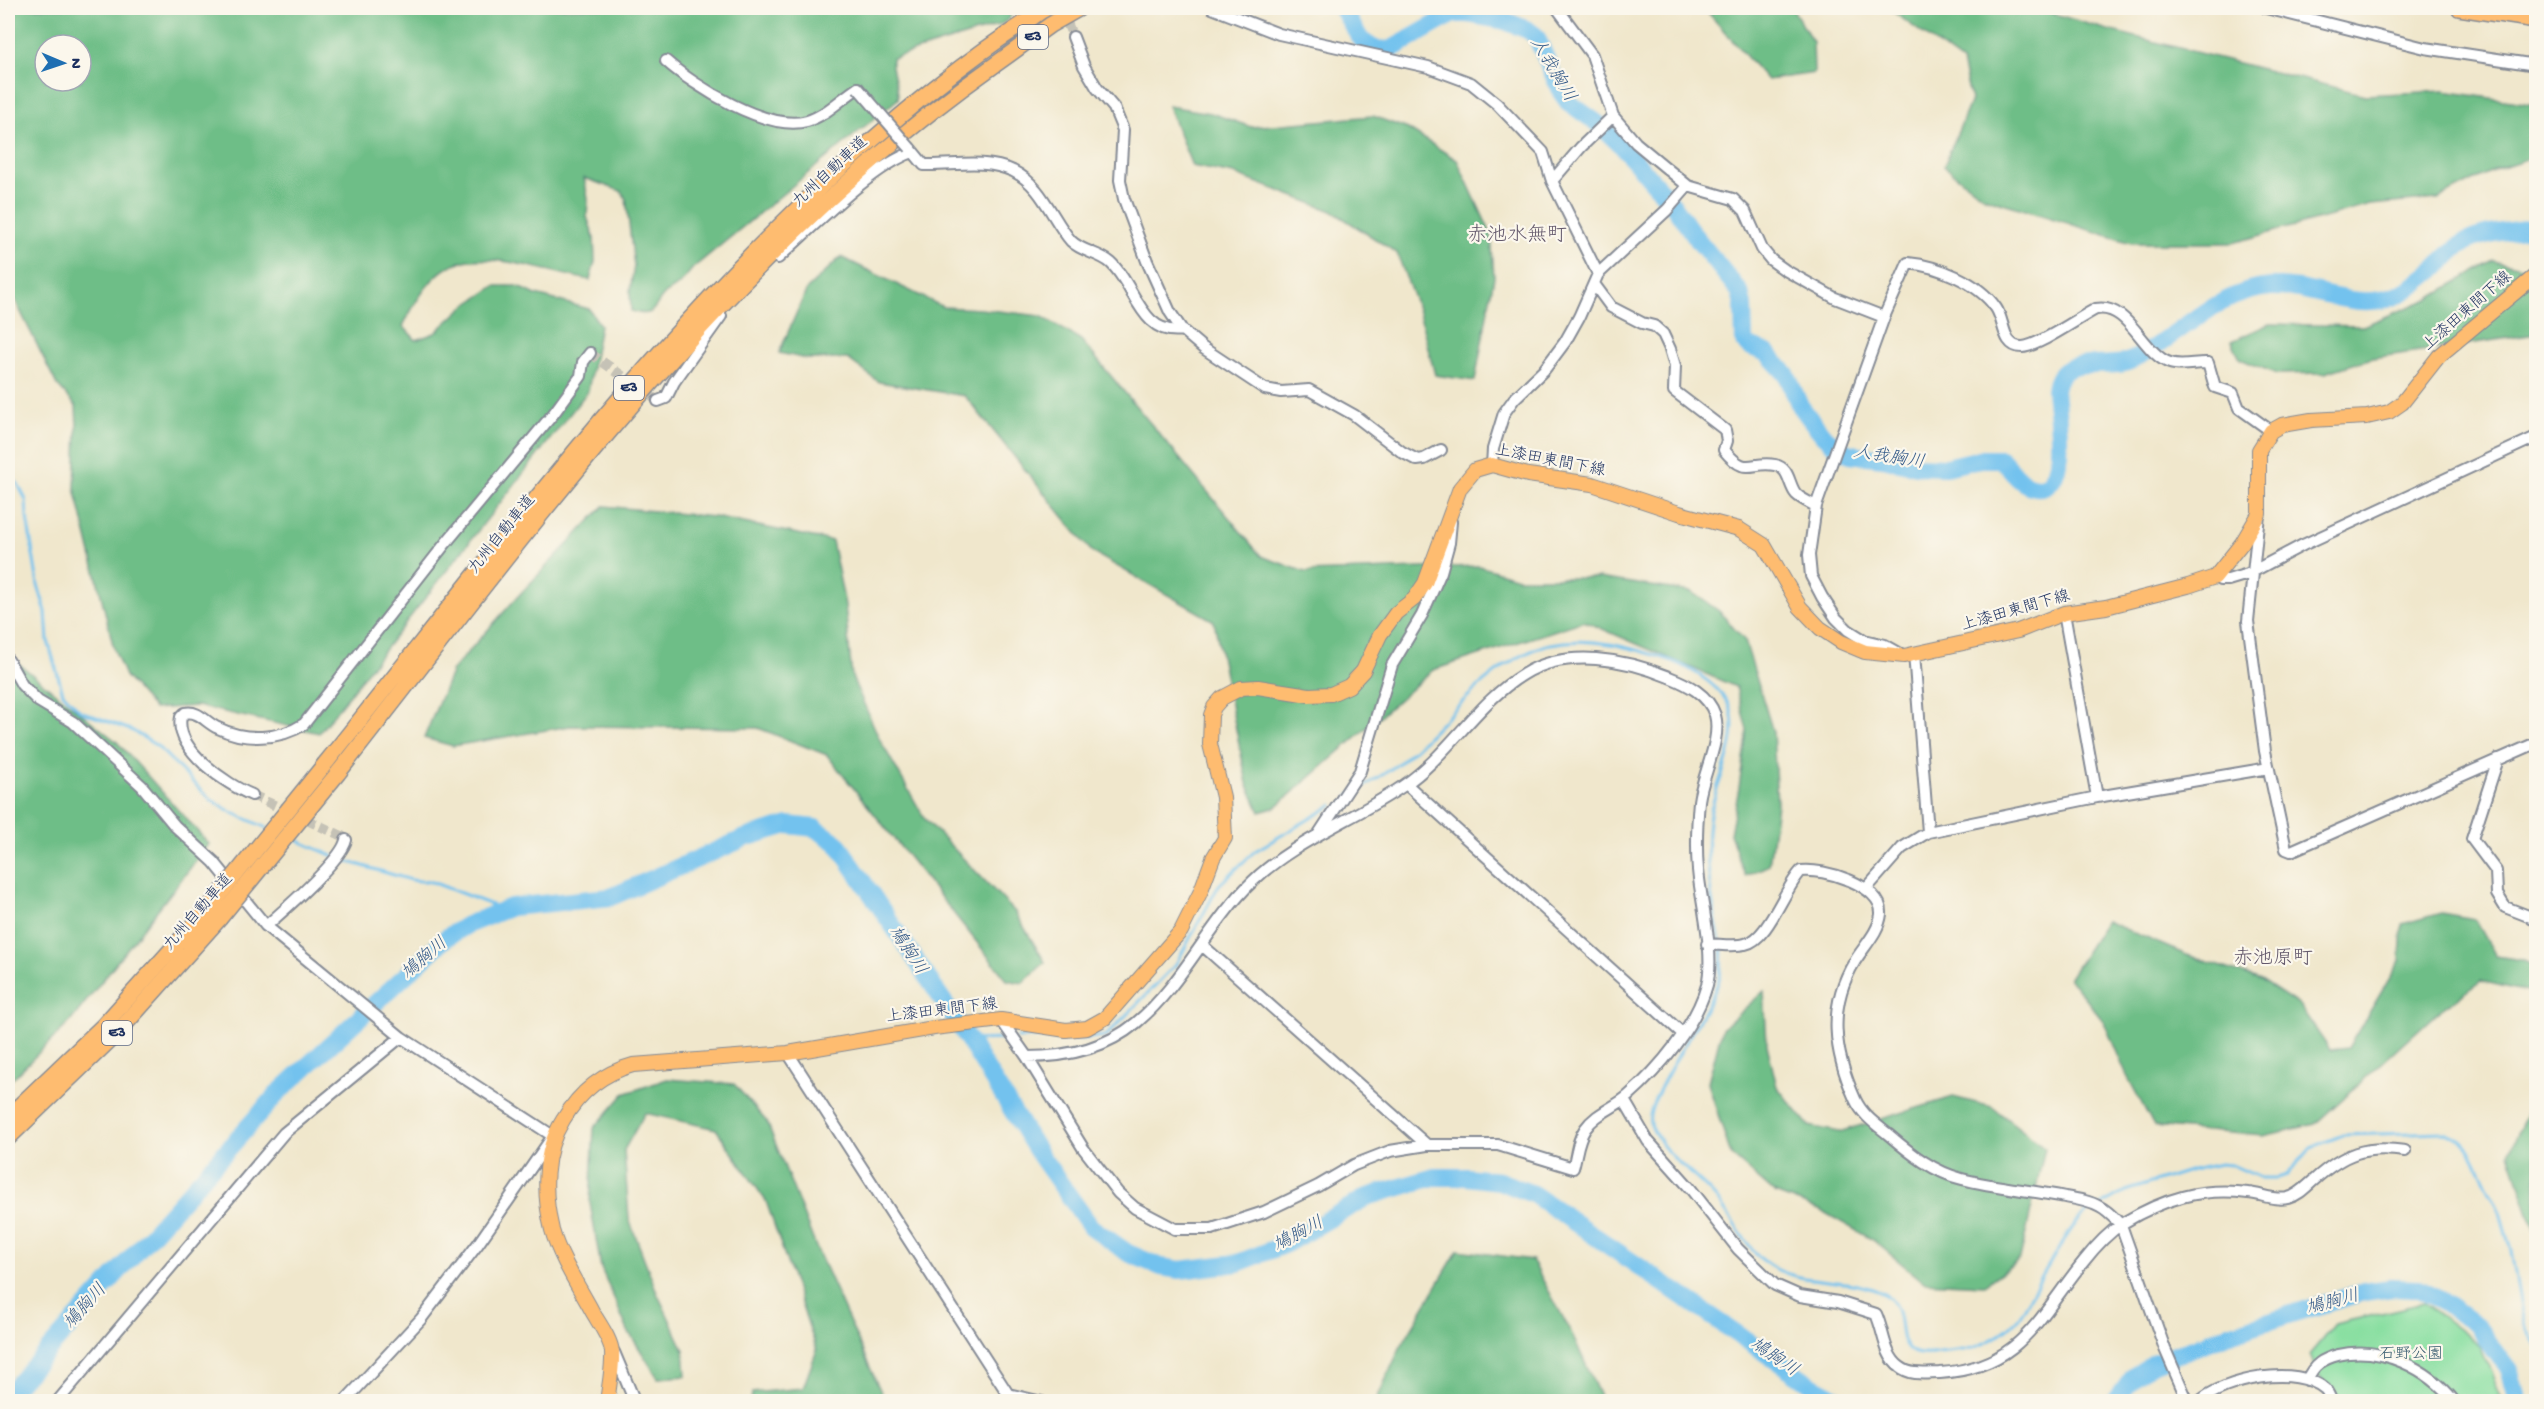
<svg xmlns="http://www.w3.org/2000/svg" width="2544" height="1409" font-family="'Gochi Hand','Klee One',sans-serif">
  <rect width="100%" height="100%" fill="#fbf7ec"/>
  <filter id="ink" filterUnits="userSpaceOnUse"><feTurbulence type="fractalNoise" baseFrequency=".0167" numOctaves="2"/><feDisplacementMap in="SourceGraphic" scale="12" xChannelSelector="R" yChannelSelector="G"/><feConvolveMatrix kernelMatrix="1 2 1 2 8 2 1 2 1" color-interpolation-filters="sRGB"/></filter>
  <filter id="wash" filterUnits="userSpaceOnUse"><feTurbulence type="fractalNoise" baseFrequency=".008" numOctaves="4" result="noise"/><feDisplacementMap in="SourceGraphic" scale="24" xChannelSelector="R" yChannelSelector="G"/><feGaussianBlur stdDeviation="1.35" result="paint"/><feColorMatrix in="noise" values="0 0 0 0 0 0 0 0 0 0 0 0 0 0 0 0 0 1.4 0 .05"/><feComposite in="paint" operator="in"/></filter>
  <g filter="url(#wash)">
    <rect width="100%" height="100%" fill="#f0e7cc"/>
    <path fill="#89dfa1" stroke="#528780" stroke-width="1.5" d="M2424,1303L2480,1346L2503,1401H2338L2319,1376L2310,1354L2335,1324Z"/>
    <path fill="#6ebe87" stroke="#447672" stroke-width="1.5" fill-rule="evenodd" d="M8,8H1010L1013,10L1009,19L1000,25L892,58C890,72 899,83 898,99L693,268C688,274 683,281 677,286C674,289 668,291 665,294C652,307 656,319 631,311L630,291L634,266L626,199L621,191L584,178L588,199L587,217L594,237L595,262L590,280C554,274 492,251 457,263C432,271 414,304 403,326L416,340L435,333L462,308L495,286H517L536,295L589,309L600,325L588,391L319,733L197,706L154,709L125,676L114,649L75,488L77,427L76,406L57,385L8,286ZM45,45H81V81H45Z
      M1704,8H1792L1813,42L1814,73L1767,80Z
      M1888,8H2035L2108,30L2365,95L2444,91L2536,105V156L2496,169L2438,199L2370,205L2233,243H2131L1984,197L1944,166L1971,100L1962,62Z
      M1168,106L1211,113L1251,127L1373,116L1408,129L1457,160L1491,234L1494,277L1475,381L1435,375L1419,312L1397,253L1332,211L1234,174L1192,166Z
      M841,257L943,307L980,309L1041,316L1081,340L1261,556L1305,572L1479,566L1518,578H1598L1691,592L1719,611L1745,641L1773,732L1777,804L1769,865L1745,876L1730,834L1739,788L1747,730L1736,687L1584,621L1433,670L1276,807L1260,812L1247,783L1214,621L1092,552L965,396L879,382L848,359H807L779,353L807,289Z
      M2493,261L2536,270V334L2372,358L2325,373L2277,374L2240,359L2232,341L2269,324L2363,326L2428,299Z
      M604,506L714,517L832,541L845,605L852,677L880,740L925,819L1015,912L1045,962L1023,983L1007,980L827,755L758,728L570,726L453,746L424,738L452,670L520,594Z
      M8,662L20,665L117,742L209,844L70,1022L8,1083Z
      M2441,913L2475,919L2496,956L2522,960L2536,967V994L2481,981L2439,1011L2315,1124L2263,1136L2154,1126L2126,1074L2104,1022L2069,978L2106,921L2184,954L2261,980L2299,1005L2330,1050L2348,1048L2400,961L2402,924Z
      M1764,991L1767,1045L1777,1087L1809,1126L1839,1132L1953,1097L1992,1107L2045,1148L2020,1259L1984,1285L1924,1282L1873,1240L1822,1211L1775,1193L1731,1155L1708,1083L1722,1029Z
      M667,1079L734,1084L767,1122L816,1247L885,1401H751L752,1393L803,1388L817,1350L766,1201L716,1129L645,1113L624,1150L629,1219L658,1295L684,1350L686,1376L658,1378L628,1331L601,1268L590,1203L594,1128L624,1094Z
      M2536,1092V1235L2509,1153Z
      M1458,1250L1532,1260L1573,1336L1602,1401H1376L1400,1348Z"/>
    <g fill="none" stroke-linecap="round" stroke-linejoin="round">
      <path stroke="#73c2ee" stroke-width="3" d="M8,474L18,484L26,500L27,517L38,585L46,612L48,641L63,693L80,711L133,731L157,746L210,799L233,813L267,828
        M1349,795C1368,784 1388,773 1405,758C1447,722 1478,676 1529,652C1536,649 1543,645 1550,644C1592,636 1630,647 1670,660C1692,668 1728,690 1732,715C1738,750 1713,786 1709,821C1704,861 1712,903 1720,942
        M292,838L333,856
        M339,859L411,880L432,882L505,910
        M1722,949C1721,958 1722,967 1720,976C1713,1007 1644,1100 1650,1122C1661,1155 1694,1172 1715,1197C1734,1219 1749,1256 1776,1269C1807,1285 1849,1277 1882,1293C1918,1310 1879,1363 1940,1353C1952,1351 1965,1351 1976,1347C1991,1341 2006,1332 2017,1320C2024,1312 2028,1301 2033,1292C2042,1276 2051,1261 2061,1245C2070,1231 2078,1217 2093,1208
        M1018,1038L1056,1035L1077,1039L1106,1036L1176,964L1219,885L1255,851L1333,805
        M968,1040L1011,1039
        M2102,1204L2125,1191L2192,1170L2220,1164L2232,1165L2261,1178H2277L2287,1175L2312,1147L2343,1135L2445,1132L2462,1140L2470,1149L2500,1212L2511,1251L2524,1324L2536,1345"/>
      <path stroke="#73c2ee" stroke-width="18" d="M1229,8L1236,10L1240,8
        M1342,8L1361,40L1374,49L1390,50L1453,14H1467L1505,21L1528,30L1536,36L1561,92L1568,102L1597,123L1623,147L1674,206L1693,234L1740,292L1743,305L1744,341L1749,346L1767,353L1787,375L1799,404L1810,419L1824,436L1838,448L1850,454L1883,458L1916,466L1946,467L1981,459H2001C2010,467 2016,480 2028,485C2074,502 2056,410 2055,390C2060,350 2108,373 2132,360C2178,337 2217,291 2271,287C2312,285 2352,311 2393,297C2409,291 2428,275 2441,263C2448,257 2454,249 2461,245C2483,231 2512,232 2536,227
        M8,1395L279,1092L446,938L467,925L511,907L611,897L745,838L788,825L815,828L837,843L954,1017L1038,1152L1091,1227L1128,1253L1161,1267L1180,1270L1238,1263L1286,1244L1367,1197L1434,1177H1467L1499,1181L1533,1194L1812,1385L1844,1402
        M2115,1402L2134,1376L2154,1363L2232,1333L2310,1308L2364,1292L2391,1288L2419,1289L2442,1301L2476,1325L2510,1371L2518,1402"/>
    </g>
  </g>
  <g filter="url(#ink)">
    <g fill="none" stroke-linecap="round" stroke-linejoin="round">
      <path stroke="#c5c2b6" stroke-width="10" stroke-dasharray="10 5" stroke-linecap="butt" d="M1061,8L1073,37
        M590,353L658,401
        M252,795L342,836L346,840"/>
      <defs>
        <path id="minor" d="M1212,8L1279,34L1428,67L1471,83L1497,104L1543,152L1552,181
          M1557,8L1592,55L1613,116L1636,143L1688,186L1733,199L1745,211L1762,249L1771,260L1785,270L1835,298L1884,317L1816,506L1809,555L1811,576L1822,597L1836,618L1848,630L1864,640L1885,645L1901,654
          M2266,8L2425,48L2536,65
          M1073,37L1084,66L1097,88L1114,108L1123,130L1120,180L1124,199L1147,261L1170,312L1182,330L1203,348L1265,389L1281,392L1309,390L1354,415L1402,452L1417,460L1424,459L1441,450
          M666,61C694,86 767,132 807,121C825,116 842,98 858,88
          M910,148L924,165C954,166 984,158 1013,171C1042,185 1052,219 1071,241C1082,252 1100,253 1111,263C1135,285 1141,336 1182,330
          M778,258C812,228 872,166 913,152
          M1598,274L1552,181L1581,147L1613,116
          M1594,284L1611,307L1642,323L1654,326L1663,334L1670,349L1675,366L1674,391L1725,430L1727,441L1724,450C1747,478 1751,460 1775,465C1790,468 1788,484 1796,494C1801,499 1810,503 1816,506
          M1884,317L1908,263C1938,266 1978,282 1996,308C2005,321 2002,347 2022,347C2038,347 2080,317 2096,309C2129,303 2143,354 2170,363C2182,367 2196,362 2208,363L2215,387L2233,393L2239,408L2271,431
          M658,401L666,398L674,382L721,316
          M1492,465L1493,449L1504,413L1514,399L1544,370L1565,342L1579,317L1598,274L1667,210L1688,186
          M2259,515L2248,621L2265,751L2286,849L2291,851L2536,743
          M2215,577L2220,580H2228L2248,574L2303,545L2536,437
          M2064,613L2097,797
          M1914,653L1928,832
          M8,660L22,685L38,701L73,722L142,786L175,826L214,862L266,926L401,1037
          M2498,759L2472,839L2496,871L2497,894L2505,907L2536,919
          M1406,784L1683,1034
          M252,795C227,785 174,749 181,717L185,713C199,710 206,723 218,728C244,741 280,740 304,724L445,544L554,413L581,376L583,362L590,353
          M1318,835L1360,771L1392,665L1422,615L1441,572L1449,543L1451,522
          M1866,889L1902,848L1928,832L2097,797L2269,768
          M266,926C283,911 342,860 346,840
          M1707,944C1719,944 1733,947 1745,944C1768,940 1784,889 1801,871C1823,868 1883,885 1881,914C1879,932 1864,946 1855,961C1827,1007 1834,1052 1855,1099C1862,1115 1877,1125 1889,1135C1911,1154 1934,1172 1962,1179C1996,1188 2031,1190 2065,1197C2077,1199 2090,1201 2100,1207C2108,1211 2114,1218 2121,1225L2165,1349L2188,1402
          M1202,945L1427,1145
          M1001,1020L1027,1057L1083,1148L1118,1193L1135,1208L1175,1229H1212L1264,1212L1318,1186L1354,1165L1390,1151L1427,1145H1498L1573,1168C1577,1154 1577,1141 1585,1129C1596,1113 1614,1108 1628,1096C1659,1069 1696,1025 1707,985C1715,952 1701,904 1698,870C1696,847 1697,824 1699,801C1702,775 1722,740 1715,715C1708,694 1687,684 1669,677C1625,659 1567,648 1524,674C1476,703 1449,755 1403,786C1355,819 1296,840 1253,881C1209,923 1183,984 1136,1023C1106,1048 1066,1057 1027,1057
          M788,1053L1008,1394L1042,1402
          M1624,1100L1648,1141L1690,1188L1738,1249L1775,1285L1800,1296L1838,1302L1876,1314C1884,1331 1884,1356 1900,1367C1911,1376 1927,1373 1940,1373C2021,1368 2039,1316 2084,1261C2095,1247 2108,1233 2123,1223C2163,1199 2201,1187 2248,1193C2261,1194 2275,1201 2288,1198C2299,1195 2306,1187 2314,1180C2344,1153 2366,1145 2405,1151
          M614,1352L635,1402
          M2307,1380C2314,1364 2323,1359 2338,1355C2381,1345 2428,1368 2455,1402
          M57,1402L284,1133L401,1037L553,1136L478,1244L421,1319L344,1402
          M2199,1402C2224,1379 2297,1364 2325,1389C2328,1392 2330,1398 2332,1402"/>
        <path id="major" d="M607,1402C609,1386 613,1367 612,1352C611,1339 598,1322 592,1311C579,1287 559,1256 552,1230C543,1193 543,1152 563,1120C579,1093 603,1073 633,1065L788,1053L934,1028L1001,1020L1066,1030L1087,1028L1105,1018L1181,931L1200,893L1213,858L1225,838L1223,797L1210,744L1211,715L1214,707L1222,698L1241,688L1258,687L1309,695L1331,694L1349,686L1363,671L1380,635L1396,613L1414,599L1425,583L1460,488L1475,470L1492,465L1528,475L1592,484L1679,513L1739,529L1764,545L1800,607L1820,628L1841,642L1865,652L1904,656L2018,631L2064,613L2106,607L2188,586L2215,577L2242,543L2259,514V450L2271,431L2282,425L2311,420L2367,417L2389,412L2402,403L2439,356L2536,275"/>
        <path id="highway" d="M2459,8L2536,20
          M325,764C487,562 641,352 832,176C899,115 970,55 1048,8
          M338,773C535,523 726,255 989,69
          M8,1117L103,1026L207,910
          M8,1138L118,1032L219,919"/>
      </defs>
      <use href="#minor" stroke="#868b95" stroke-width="14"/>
      <use href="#major" stroke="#868b95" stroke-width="16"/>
      <use href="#highway" stroke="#868b95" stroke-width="18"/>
      <use href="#minor" stroke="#fff" stroke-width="10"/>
      <use href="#major" stroke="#febc70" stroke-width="14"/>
      <use href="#highway" stroke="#febc70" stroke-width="15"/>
      <defs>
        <path id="minor-bridge" d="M858,88L910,148"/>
        <path id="highway-bridge" d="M989,69L1050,25L1080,8
          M207,910L325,764
          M219,919L338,773"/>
      </defs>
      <use href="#minor-bridge" stroke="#868b95" stroke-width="14" stroke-linecap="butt"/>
      <use href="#highway-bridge" stroke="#868b95" stroke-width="18" stroke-linecap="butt"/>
      <use href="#minor-bridge" stroke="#fff" stroke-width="10"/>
      <use href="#highway-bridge" stroke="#febc70" stroke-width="15"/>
    </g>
  </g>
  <g text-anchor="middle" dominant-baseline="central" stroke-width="4.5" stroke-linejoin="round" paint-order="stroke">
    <g fill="#fbf7ec" stroke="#5e6b89" stroke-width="1.5">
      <rect x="1018" y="25" width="30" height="24" rx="4.5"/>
      <rect x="614" y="376" width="30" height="24" rx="4.5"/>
      <rect x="102" y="1021" width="30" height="24" rx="4.5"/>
    </g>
    <g font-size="15" font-weight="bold" fill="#1b2f5e">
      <text x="1033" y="37">E3</text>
      <text x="629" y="388">E3</text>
      <text x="117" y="1033">E3</text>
    </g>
    <g font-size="16" fill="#1b2f5e" stroke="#fbf7ec">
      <text transform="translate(831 173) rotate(-43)">九州自動車道</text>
      <text transform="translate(2468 312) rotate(-41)">上漆田東間下線</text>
      <text transform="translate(1550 462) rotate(11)">上漆田東間下線</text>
      <text transform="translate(503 535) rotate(-51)">九州自動車道</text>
      <text transform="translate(2016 612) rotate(-16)">上漆田東間下線</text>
      <text transform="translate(199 913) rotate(-49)">九州自動車道</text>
      <text transform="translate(942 1012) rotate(-7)">上漆田東間下線</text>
    </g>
    <g font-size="16" fill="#365b6f" stroke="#fbf7ec">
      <text x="2411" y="1355">石野公園</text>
    </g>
    <g font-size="18" font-style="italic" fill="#355b89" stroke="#fbf7ec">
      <text transform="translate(1552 70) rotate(59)">人我胸川</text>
      <text transform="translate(1889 458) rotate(9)">人我胸川</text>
      <text transform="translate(907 951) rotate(57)">鳩胸川</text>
      <text transform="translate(425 959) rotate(-41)">鳩胸川</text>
      <text transform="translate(1299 1235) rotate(-28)">鳩胸川</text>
      <text transform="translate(2333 1303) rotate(-15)">鳩胸川</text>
      <text transform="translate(86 1307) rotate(-48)">鳩胸川</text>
      <text transform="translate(1774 1358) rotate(34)">鳩胸川</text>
    </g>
    <g font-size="20" fill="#64596c" stroke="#fbf7ec">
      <text x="1517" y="236">赤池水無町</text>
      <text x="2273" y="959">赤池原町</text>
    </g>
  </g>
  <rect width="2544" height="1409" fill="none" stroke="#fbf7ec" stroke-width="30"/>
  <g transform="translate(63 63) rotate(92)"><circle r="28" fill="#fbf7ec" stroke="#a1a7b3" stroke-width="1.5"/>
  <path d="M0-4.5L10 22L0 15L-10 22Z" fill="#1f6fb2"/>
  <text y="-9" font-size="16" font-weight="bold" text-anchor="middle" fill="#1b2f5e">N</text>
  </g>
</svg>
